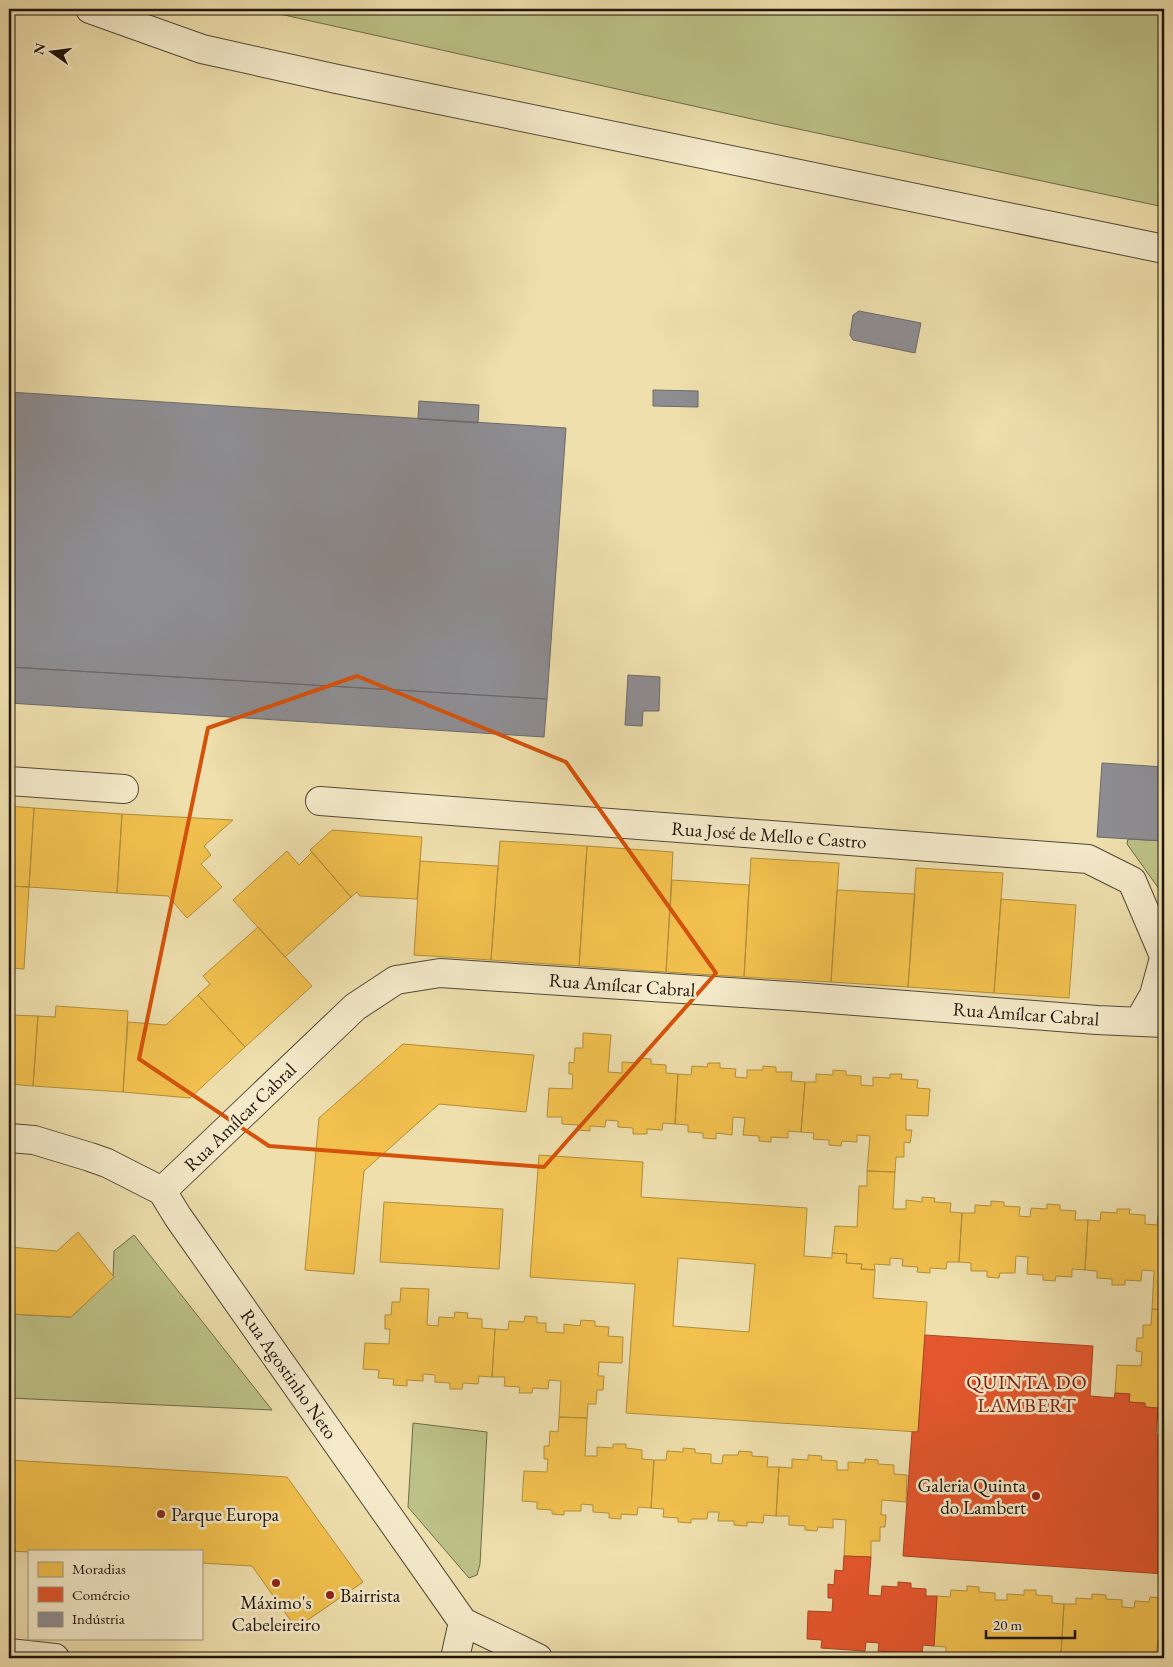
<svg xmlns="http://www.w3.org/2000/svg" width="1173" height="1667" font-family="'EB Garamond',serif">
  <rect width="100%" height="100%" fill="#eedfad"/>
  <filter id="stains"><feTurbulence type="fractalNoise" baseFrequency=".004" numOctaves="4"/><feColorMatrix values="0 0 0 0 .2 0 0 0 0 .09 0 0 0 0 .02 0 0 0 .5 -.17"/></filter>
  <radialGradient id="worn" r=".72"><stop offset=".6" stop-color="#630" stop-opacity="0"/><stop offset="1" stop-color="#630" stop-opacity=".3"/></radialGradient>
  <path fill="#bcc187" stroke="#6d6b4a" d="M257,9H1164V207L770,123Z
    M1128,839L1164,841V896L1127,844Z
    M134,1235L272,1410L9,1398V1314L71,1317L113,1277L114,1251Z
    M413,1423L487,1432L480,1564L477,1575L469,1578L408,1507Z"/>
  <path fill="#f2c14e" stroke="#b28d3a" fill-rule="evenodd" d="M9,806L34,808L29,887L9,886Z
    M34,808L122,814L117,893L29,887Z
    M122,814L233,820L204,846L211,855L201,864L222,887L187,918L168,896L117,893Z
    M332,830L422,837L417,899L360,896L357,892L351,897L310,850Z
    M500,841L587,846L579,966L491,960Z
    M587,846L673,852L666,972L579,966Z
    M287,851L299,865L312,852L351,897L285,957L233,900Z
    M751,858L839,863L831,982L744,977Z
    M420,861L498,866L491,960L414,955Z
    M916,868L1003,873L994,993L908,987Z
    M672,880L749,885L744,977L666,972Z
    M9,886L29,887L24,969L13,968L12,987H9Z
    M837,890L915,894L908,987L831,982Z
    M1001,899L1076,905L1069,998L994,993Z
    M258,927L312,986L245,1047L198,995L210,984L203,976Z
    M9,987H12L10,1015L38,1016L33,1086L9,1084Z
    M198,995L245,1047L190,1098L123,1092L128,1022L166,1025Z
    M56,1006L128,1011L123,1092L33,1086L38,1016L55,1017Z
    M583,1033L611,1035L608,1072L622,1073V1062L637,1063L638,1058L651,1059V1064L666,1065V1073L678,1074L675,1124L663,1123L662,1130L647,1129V1134H633V1128L618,1127V1121L606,1120L605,1127L590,1126V1131L577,1130L578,1125L562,1124V1117H547L549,1088L572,1089L573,1074H569V1062L574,1063L575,1048H583Z
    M403,1044L534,1055L526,1112L439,1104L364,1171L354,1274L305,1270L319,1118Z
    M708,1063H720V1068L736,1069L735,1077L747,1078V1070H763V1066L776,1067V1072H792L791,1081L805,1082L801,1132L788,1131V1138L771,1137V1142L759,1141V1136L743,1135L745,1118L733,1117L732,1135L716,1133V1139L703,1138V1133L688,1132V1125L675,1124L678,1074L691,1075L692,1066L707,1067Z
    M833,1070L846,1071V1075L861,1076V1085L873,1086V1077L890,1078V1074H902L901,1079L918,1080L917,1088L930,1089L928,1116L906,1115V1130H912L910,1143L904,1142V1157H896L895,1172L867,1171L870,1136L857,1135V1142L842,1141L841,1146L829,1145V1140L813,1139L814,1133L801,1132L805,1082H816V1074L833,1075Z
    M539,1155L643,1162L641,1197L807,1208L804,1256L832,1258V1253L847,1254L846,1263L862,1264L861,1269L875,1270L873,1298L927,1302L918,1432L626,1413L635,1284L530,1277ZM678,1258L755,1264L749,1332L673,1326Z
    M867,1171L895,1172L893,1209H906V1200L922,1202V1197L935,1198L934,1202L951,1203L950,1212L962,1213L959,1262H947L946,1269L930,1268V1273L917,1272L918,1267L902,1266L903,1259L890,1258V1265L874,1264L875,1270L861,1269L862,1264L846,1263L847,1254L832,1253L835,1226L857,1227L859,1186H867Z
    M991,1201L1004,1202V1206L1020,1207L1019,1216L1030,1217L1031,1208L1047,1209V1204L1060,1205V1210L1076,1211L1075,1220H1088L1085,1270L1072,1269V1277L1056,1276L1055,1281L1043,1280V1275L1027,1274L1028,1257L1016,1256L1015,1273H1000L999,1278L987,1277V1271H971V1263L959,1262L962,1213H975V1205L991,1206Z
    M384,1202L503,1209L499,1269L380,1262Z
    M1117,1209H1130L1129,1214L1145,1215V1224L1157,1225L1158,1216H1164V1310L1152,1309L1154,1271L1142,1270L1141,1281L1125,1280V1285H1112V1279L1097,1278V1271L1085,1270L1088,1220L1100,1221L1101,1212L1117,1213Z
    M78,1232L114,1277L71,1317L9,1314V1247L57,1251Z
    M401,1288L429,1289L427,1325L438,1326L439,1317L454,1318L455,1312L468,1313L467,1318L482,1319V1328L495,1329L492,1377L479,1376L478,1384L463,1383L462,1389H450V1383L435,1382V1375L423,1374V1381L407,1380V1386L393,1385L394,1379L378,1378L379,1370L363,1369L365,1343L389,1344L390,1329H385V1315H391L392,1302H400Z
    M1152,1309L1164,1310V1404L1159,1403L1158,1408L1145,1407V1403L1129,1402L1130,1394L1115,1393L1117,1365L1141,1366L1142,1352L1136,1351L1137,1338H1143V1325H1151Z
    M525,1316L537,1317V1323H546V1332L564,1333V1324L580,1326L581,1320L595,1321V1326L609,1327L608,1336L623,1337L622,1363L599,1362L598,1376H604L603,1390H597L596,1404H588L587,1418L559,1417L561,1381L549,1380L548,1389L533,1388L532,1393H519L520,1387L504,1386L505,1377H492L495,1329L508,1330L509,1321L524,1322Z
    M559,1417L587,1418L585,1456H597V1447L613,1448V1444H626V1448L642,1450V1459L654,1460L651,1508L638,1507L637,1515L621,1514V1519L609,1518V1513L593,1512V1505L581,1504V1511H564V1515L552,1514V1510L537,1509V1502L522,1501L524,1471L547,1472L548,1459H544V1446H549L550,1431L558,1432Z
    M683,1448L695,1449V1453L711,1454V1463L722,1464L723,1455H738L739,1451L752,1452V1456L768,1457L767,1467H779L776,1516L764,1515L763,1523L747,1522V1526L734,1525V1521H718L719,1512H708L707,1519H691V1523L678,1522V1518L663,1517L664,1509L651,1508L654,1460H666L667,1451L683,1452Z
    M808,1455L822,1456L821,1460L837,1461V1470H848V1462L865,1463V1459L878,1460V1464L894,1465V1474L907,1475L906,1502L882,1500L881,1515H886L885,1527H880V1541H871V1557L844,1556L846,1520L833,1519V1528L818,1527L817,1531L805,1530V1526L789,1525V1516H776L779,1467L792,1468V1459L808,1460Z
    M9,1460L287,1477L363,1582L296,1628L252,1566L201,1563V1551H29V1552L9,1551Z
    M967,1586L979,1587V1592L995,1593V1600H1007V1594L1024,1595V1590H1036V1595L1052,1596V1603L1064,1604L1061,1654L1047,1653V1658H1003L1004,1653L991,1652L990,1658L946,1656V1647L934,1646L937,1596L950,1597L951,1590L967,1591Z
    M1092,1594L1106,1595V1599L1122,1600V1607L1134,1608L1135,1601L1149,1602L1150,1597L1162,1598L1161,1603H1164V1639H1158L1156,1658H1073V1654H1061L1064,1604H1076V1598L1092,1599Z"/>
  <path fill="#e4572e" stroke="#a94324" d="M925,1335L1093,1346L1090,1396L1114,1398L1115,1393L1130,1394L1129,1402L1145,1403V1407L1158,1408L1156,1435L1164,1436V1574L903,1556L912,1432H918Z
    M844,1556L871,1557L868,1595L881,1596L882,1586L898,1587V1582L911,1583V1588L926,1589V1596H937L934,1646L923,1645L922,1654L878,1651L879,1643L866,1642L865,1651L821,1648L822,1640L807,1639L808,1611L832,1612L833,1598H828V1584L834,1585L835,1570L843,1571Z"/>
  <path fill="#8d8d92" stroke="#6c696a" d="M859,311L921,323L915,353L853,340L850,335L853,315Z
    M653,390L698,391V407L653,406Z
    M9,392L566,428L547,699L9,667Z
    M419,401L479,405L478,423L418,419Z
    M9,667L547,699L544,737L9,703Z
    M628,675L660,677L659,711H643L642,726L625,725Z
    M1102,763L1164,767V841L1097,837Z"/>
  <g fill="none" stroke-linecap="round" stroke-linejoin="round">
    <defs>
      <path id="minor" d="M90,9L202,49L337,79L1164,249
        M9,781L124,789
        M320,801L1088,859L1132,881L1164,956
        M1139,1021L1154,995L1164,958
        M9,1138L34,1140L90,1157L107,1163L162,1191L178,1217L463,1622L538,1658
        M162,1191L355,1007L396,980L440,973L804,997L1097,1020L1164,1023
        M9,1653L55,1658
        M455,1658L463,1622"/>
    </defs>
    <use href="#minor" stroke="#524835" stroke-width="30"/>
    <use href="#minor" stroke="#f4eaca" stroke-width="28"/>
  </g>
  <path fill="none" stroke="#d4520c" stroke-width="4" stroke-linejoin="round" d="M357,676L566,762L716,973L544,1167L269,1146L139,1059L208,728Z"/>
  <g fill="#8f2418" stroke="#f4eaca" stroke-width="2">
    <circle cx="1036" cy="1496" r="5"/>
    <circle cx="161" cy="1514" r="5"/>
    <circle cx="276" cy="1583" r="5"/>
    <circle cx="330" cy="1595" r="5"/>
  </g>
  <g text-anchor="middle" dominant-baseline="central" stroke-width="5" stroke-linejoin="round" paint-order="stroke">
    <g font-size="19" fill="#1e150d" stroke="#f4eaca">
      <text transform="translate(769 835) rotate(4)">Rua José de Mello e Castro</text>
      <text transform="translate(622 985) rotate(4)">Rua Amílcar Cabral</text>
      <text transform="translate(1026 1014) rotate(4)">Rua Amílcar Cabral</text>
      <text transform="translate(240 1117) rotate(-44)">Rua Amílcar Cabral</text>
      <text transform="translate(289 1374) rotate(55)">Rua Agostinho Neto</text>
    </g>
    <g font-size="19" fill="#1e150d" stroke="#f4eaca" text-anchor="start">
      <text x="1026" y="1485" text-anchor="end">Galeria Quinta<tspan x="1026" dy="22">do Lambert</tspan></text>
      <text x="171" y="1514">Parque Europa</text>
      <text x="340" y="1595">Bairrista</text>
      <text x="276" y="1602" text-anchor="middle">Máximo's<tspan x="276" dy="22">Cabeleireiro</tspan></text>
    </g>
    <g font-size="20" letter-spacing="1" fill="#7a1f14" stroke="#f4eaca">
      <text x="1027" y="1382">QUINTA DO<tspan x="1027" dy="23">LAMBERT</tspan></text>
    </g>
  </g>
  <rect width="1173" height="1667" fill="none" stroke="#eedfad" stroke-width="30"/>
  <rect x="10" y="10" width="1153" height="1647" fill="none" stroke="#1e150d" stroke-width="2.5"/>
  <rect x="15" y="15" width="1143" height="1637" fill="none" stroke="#1e150d"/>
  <rect x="28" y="1550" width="175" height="90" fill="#f4eaca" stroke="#9e957e"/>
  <rect x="38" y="1562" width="25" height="15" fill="#f2c14e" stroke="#9e957e"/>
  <text x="72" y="1574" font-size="15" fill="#1e150d">Moradias</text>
  <rect x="38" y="1587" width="25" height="15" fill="#e4572e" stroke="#9e957e"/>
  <text x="72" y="1600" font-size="15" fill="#1e150d">Comércio</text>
  <rect x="38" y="1612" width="25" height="15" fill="#8d8d92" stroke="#9e957e"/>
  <text x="72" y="1624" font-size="15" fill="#1e150d">Indústria</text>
  <g transform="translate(52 52) rotate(284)" stroke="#f4eaca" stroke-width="4" paint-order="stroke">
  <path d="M0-4L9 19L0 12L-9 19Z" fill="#1e150d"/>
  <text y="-8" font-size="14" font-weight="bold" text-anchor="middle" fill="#1e150d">N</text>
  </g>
  <path d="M986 1630v8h89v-8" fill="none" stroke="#1e150d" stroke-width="2.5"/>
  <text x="993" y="1630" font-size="15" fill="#1e150d" stroke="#f4eaca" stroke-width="4" paint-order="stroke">20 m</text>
  <rect width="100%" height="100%" filter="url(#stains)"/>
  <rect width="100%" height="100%" fill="url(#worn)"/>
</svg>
